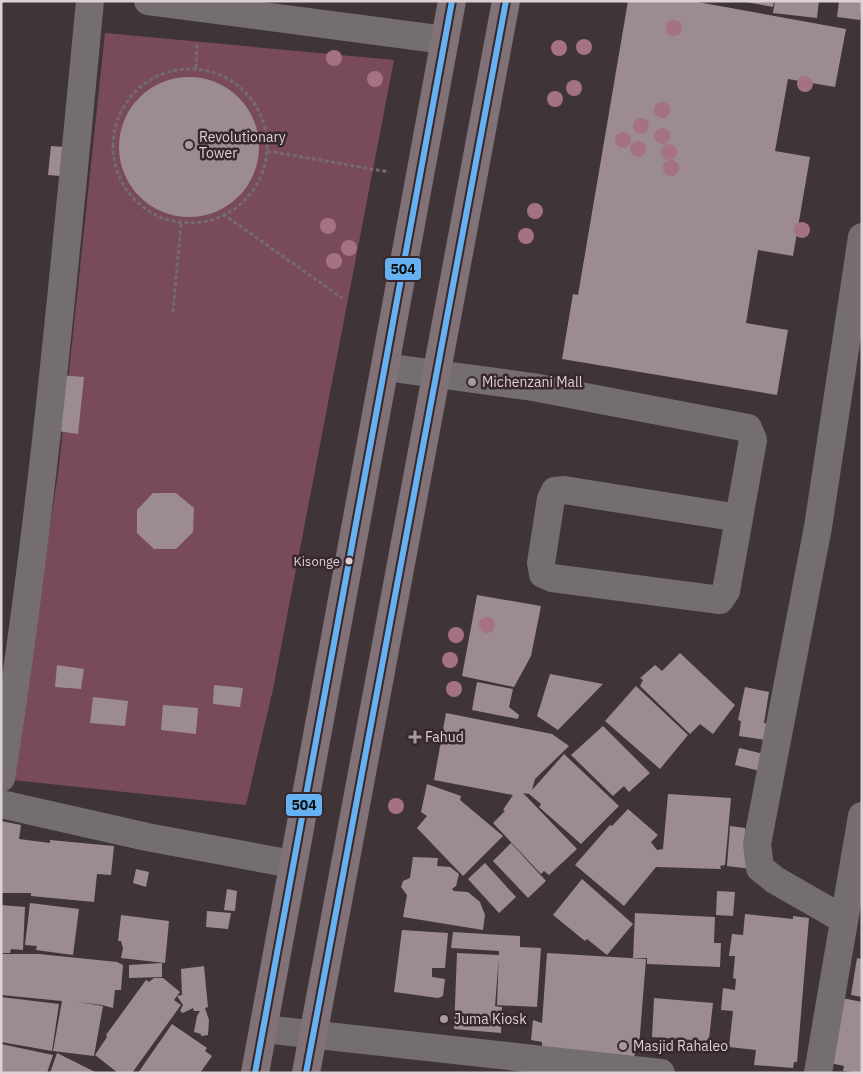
<svg xmlns="http://www.w3.org/2000/svg" width="863" height="1074" font-family="'IBM Plex Sans',sans-serif">
  <rect width="100%" height="100%" fill="#3f3538"/>
  <path fill="#794b59" d="M105,33L394,60L273,689L246,805L13,780L59,466Z"/>
  <path fill="#9c8c91" d="M628,1H692L846,29L835,87L788,79L775,151L810,157L793,256L758,250L746,323L788,330L777,395L562,359L573,294L578,295Z
    M740,1H774L773,7Z
    M775,1H819L817,18L773,13Z
    M839,1H862L860,20L837,17Z
    M119 147a70 70 0 1 1 140 0a70 70 0 1 1-140 0Z
    M51,146L64,147L61,176L48,175Z
    M59,375L84,377L78,434L51,430Z
    M153,493H176L194,508L193,532L176,549H154L137,533V510Z
    M477,595L541,606L531,656L514,687L462,676Z
    M680,653L735,705L713,734L700,724L690,734L640,686L643,680L640,678L655,665L662,671Z
    M57,665L84,669L81,689L55,687Z
    M550,674L603,684L558,730L537,716Z
    M477,682L513,689L509,707L519,715L518,719L472,710Z
    M214,685L243,688L240,707L213,704Z
    M636,686L688,735L660,769L605,721Z
    M745,687L769,692L764,723L769,724L765,740L739,736L741,721L738,720Z
    M93,697L128,701L125,726L90,723Z
    M163,705L198,708L196,734L161,730Z
    M446,713L552,734L569,746L535,779L532,790L564,754L619,806L581,844L539,807L541,804L529,794L523,793L577,849L549,875L544,871L541,874L493,823L505,811L503,810L513,795L434,780Z
    M603,726L650,773L629,792L624,786L613,796L571,755Z
    M739,748L764,754L760,771L735,765Z
    M427,784L461,796L460,800L503,836L463,876L417,828L427,816L421,812Z
    M668,794L731,798L725,865L720,866L721,869L656,867L624,906L575,865L610,825L612,826L628,809L658,835L651,842L657,850L663,849Z
    M1,821L21,825L19,839L50,843V840L114,846L111,875L97,874L94,902L31,896V893H1Z
    M730,826L745,828V831L749,832L751,869L727,866Z
    M511,843L546,881L528,898L493,861Z
    M413,857L438,858L437,866L450,867L459,874L456,886L452,889L454,891L468,892L480,902L485,915L483,930L403,917L407,895L401,887L403,881L410,878Z
    M485,863L516,897L499,913L468,879Z
    M136,869L149,872L146,887L133,883Z
    M582,879L633,924L607,955L587,939L585,941L553,915Z
    M227,889L237,891L235,911L224,910Z
    M717,891L735,892L733,916L716,915Z
    M30,903L79,909L73,955L36,950L37,946L25,945Z
    M1,905L25,907L23,950L11,949L10,953H1Z
    M207,911L231,913L228,929L206,927Z
    M635,913L715,917L714,943H721L720,967L647,964V958H633Z
    M745,914L793,919V916L809,918L797,1062H794L793,1068L754,1065L756,1050L729,1047L733,1011L721,1010L723,988L735,990L736,979L733,978L735,956H729L732,934L743,935Z
    M121,915L169,921L165,963L121,958L123,948L121,941H118Z
    M402,930L448,933L445,968H432V977L445,979L443,996L438,998L394,992Z
    M453,932L520,936V947L541,948L537,1007L497,1005L499,951L451,948Z
    M457,953L499,955L495,1006L502,1007L501,1033L454,1029Z
    M547,953L646,959L639,1047L633,1058L542,1049V1042L531,1040L533,1020L542,1023Z
    M1,954H39L117,962L123,965L121,990H115L113,1008L102,1005L77,1002L103,1006L94,1056L53,1051L62,1001L1,995Z
    M857,958L862,959V997L851,995Z
    M162,963V977L129,978V965Z
    M204,966L208,1007L205,1008L209,1020L208,1035L201,1036V1034L194,1032L197,1016L200,1011H194L193,1008L183,1013L180,1011L183,1005L177,996L182,995L181,969Z
    M154,978H163L180,992L174,1000L181,1005L132,1073H118L95,1055L107,1037L106,1035L146,980L149,982Z
    M1,997L59,1004L52,1051L1,1042Z
    M837,997L862,1002V1073L843,1071L844,1066L825,1062Z
    M654,998L713,1003L709,1039L706,1041L652,1037Z
    M172,1024L207,1048L205,1051L212,1056L200,1073H138Z
    M1,1044L53,1055L47,1073H1Z
    M57,1053L97,1073H50Z"/>
  <g fill="none" stroke-linecap="round" stroke-linejoin="round">
    <path stroke="#736b6e" stroke-width="3" stroke-dasharray="4 2.5" stroke-linecap="butt" d="M196,68L197,44
      M113 146a77 77 0 1 1 154 0a77 77 0 1 1-154 0Z
      M267,151L389,172
      M223,214L342,298
      M173,312L181,223"/>
    <path stroke="#756e70" stroke-width="28" d="M148,1L445,40
      M385,367L533,387L748,428L753,440L726,591L720,600L552,578L543,574L541,563L551,499L555,491L564,490L739,518
      M1,778C42,521 65,261 90,1
      M1,804L147,837L292,864
      M843,919L775,880L760,868L757,844L818,527L862,237
      M264,1029L661,1073
      M818,1073L862,816"/>
    <path stroke="#807276" stroke-width="28" d="M255,1073L452,1
      M306,1073L506,1"/>
    <defs>
      <path id="bus-1" d="M255,1073L452,1
        M306,1073L506,1"/>
    </defs>
    <use href="#bus-1" stroke="#38272c" stroke-width="10"/>
    <use href="#bus-1" stroke="#66b1f2" stroke-width="6"/>
  </g>
  <g fill="#a47281">
    <circle cx="674" cy="28" r="8"/>
    <circle cx="584" cy="47" r="8"/>
    <circle cx="559" cy="48" r="8"/>
    <circle cx="334" cy="58" r="8"/>
    <circle cx="375" cy="79" r="8"/>
    <circle cx="805" cy="84" r="8"/>
    <circle cx="574" cy="88" r="8"/>
    <circle cx="555" cy="99" r="8"/>
    <circle cx="662" cy="110" r="8"/>
    <circle cx="641" cy="126" r="8"/>
    <circle cx="662" cy="136" r="8"/>
    <circle cx="623" cy="140" r="8"/>
    <circle cx="638" cy="149" r="8"/>
    <circle cx="669" cy="152" r="8"/>
    <circle cx="671" cy="168" r="8"/>
    <circle cx="535" cy="211" r="8"/>
    <circle cx="328" cy="226" r="8"/>
    <circle cx="802" cy="230" r="8"/>
    <circle cx="526" cy="236" r="8"/>
    <circle cx="349" cy="248" r="8"/>
    <circle cx="334" cy="261" r="8"/>
    <circle cx="487" cy="625" r="8"/>
    <circle cx="456" cy="635" r="8"/>
    <circle cx="450" cy="660" r="8"/>
    <circle cx="454" cy="689" r="8"/>
    <circle cx="396" cy="806" r="8"/>
  </g>
  <g fill="#a69a9d" stroke="#38272c" stroke-width="2">
    <circle cx="189" cy="145" r="5"/>
    <circle cx="472" cy="382" r="5"/>
    <path d="M412.5 729.5h5v5h5v5h-5v5h-5v-5h-5v-5h5z"/>
    <circle cx="444" cy="1019" r="5"/>
    <circle cx="623" cy="1046" r="5"/>
  </g>
  <circle fill="#ddd1d4" stroke="#38272c" stroke-width="2" cx="349" cy="561" r="4.5"/>
  <g text-anchor="middle" dominant-baseline="central" stroke-width="5" stroke-linejoin="round" paint-order="stroke">
    <g font-size="13" fill="#ddd1d4" stroke="#38272c" text-anchor="end">
      <text x="340" y="561">Kisonge</text>
    </g>
    <g font-size="14" fill="#ddd1d4" stroke="#38272c" text-anchor="start">
      <text x="199" y="137">Revolutionary<tspan x="199" dy="16">Tower</tspan></text>
      <text x="482" y="382">Michenzani Mall</text>
      <text x="425" y="737">Fahud</text>
      <text x="454" y="1019">Juma Kiosk</text>
      <text x="633" y="1046">Masjid Rahaleo</text>
    </g>
  </g>
  <g stroke="#38272c" stroke-width="2">
    <rect x="384" y="257" width="38" height="24" rx="5" fill="#66b1f2"/>
    <rect x="285" y="793" width="38" height="24" rx="5" fill="#66b1f2"/>
  </g>
  <g font-size="14" text-anchor="middle" font-weight="bold" fill="#111">
    <text x="403" y="274">504</text>
    <text x="304" y="810">504</text>
  </g>
  <rect width="863" height="1074" fill="none" stroke="#ddd1d4" stroke-width="5"/>
</svg>
